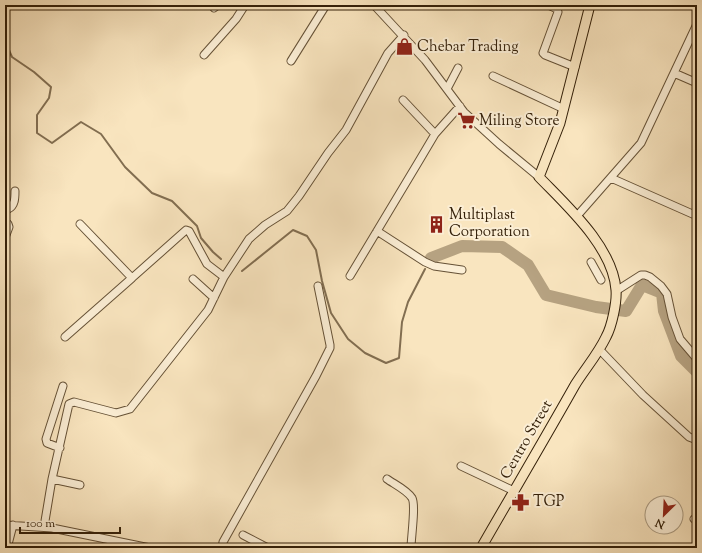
<svg xmlns="http://www.w3.org/2000/svg" width="702" height="553" font-family="'Sorts Mill Goudy',serif">
  <rect width="100%" height="100%" fill="#f9e5bf"/>
  <filter id="stains"><feTurbulence type="fractalNoise" baseFrequency=".005" numOctaves="4"/><feColorMatrix values="0 0 0 0 .2 0 0 0 0 .09 0 0 0 0 .02 0 0 0 .5 -.17"/></filter>
  <radialGradient id="worn" r=".72"><stop offset=".6" stop-color="#630" stop-opacity="0"/><stop offset="1" stop-color="#630" stop-opacity=".3"/></radialGradient>
  <g fill="none" stroke-linecap="round" stroke-linejoin="round">
    <path stroke="#826e51" stroke-width="2" d="M5,41L12,57L34,72L51,87L49,98L37,115V133L52,143L81,122L101,134L125,167L152,193L172,201L197,226L201,238L213,252L221,259
      M242,271L293,230L307,236L316,250L322,281L331,313L348,339L365,353L386,363L399,358L402,322L408,302L425,269"/>
    <path stroke="#b6a281" stroke-width="12" d="M431,258L462,246L502,247L528,265L546,295L596,307L626,311L642,285L662,293L664,311L681,356L697,372"/>
    <defs>
      <path id="minor" d="M374,5L425,60L464,112L499,144L539,177
        M548,5L557,9L558,12L543,53L545,55L575,67
        M214,8L218,5
        M204,55L236,19L245,5
        M291,61L326,5
        M674,73L697,83
        M493,76L564,109
        M447,89L458,68
        M403,100L435,134
        M611,178L697,216
        M5,209H8C15,206 15,198 15,191
        M577,216L641,143L697,24
        M5,222L8,224L9,227L6,235
        M80,224L132,278L186,230L189,231L207,264L224,277L249,239L265,225L287,211L299,196L328,153L346,130L388,53L404,35
        M377,231L425,262L434,266L462,270
        M591,262L601,280
        M350,276L419,161L435,134L460,106
        M193,279L214,298
        M616,291L641,275H645L650,277L661,286L667,294L672,317L680,339L697,359
        M65,337L132,278
        M599,349L643,395L689,437L697,440
        M60,448L47,443L46,439L63,386
        M461,466L514,491
        M52,479L80,485
        M387,479C394,484 407,490 412,498C416,505 411,538 411,548
        M694,519L697,518
        M5,525L52,528L150,548
        M44,527L52,479L69,404L74,402L116,413L130,409L208,310L224,277
        M243,535L268,548
        M7,548L13,525
        M222,548L223,542L316,376L330,348V345L318,286"/>
      <path id="major" d="M481,548C512,494 544,440 575,385C585,369 598,354 606,337C612,326 617,302 616,290C613,247 567,206 539,177L560,123L590,5"/>
    </defs>
    <use href="#minor" stroke="#655136" stroke-width="9"/>
    <use href="#major" stroke="#342009" stroke-width="11"/>
    <use href="#minor" stroke="#fbeed5" stroke-width="7"/>
    <use href="#major" stroke="#f9e5bf" stroke-width="9"/>
  </g>
  <defs>
    <symbol id="shop-bare" viewBox="-9 -9 18 18"><path d="M-5-2.5h2.3a2.7 3.5 0 0 1 5.4 0H5L5.5 6h-11ZM-1.5-2.5h3a1.5 2.3 0 0 0-3 0Z" fill="#8f2418" stroke="#fbeed5" stroke-width="2.5" paint-order="stroke"/></symbol>
    <symbol id="supermarket-bare" viewBox="-9 -9 18 18"><path d="M-6-5.5h2.5l.6 2H6L4.5 2H-2.5L-4.4-4H-6ZM-1.5 3.2a1.3 1.3 0 1 0 .1 0ZM3 3.2a1.3 1.3 0 1 0 .1 0Z" fill="#8f2418" stroke="#fbeed5" stroke-width="2.5" paint-order="stroke"/></symbol>
    <symbol id="building-bare" viewBox="-9 -9 18 18"><path d="M-4-6H4V6H1V3H-1V6H-4ZM-2.5-4.3h1.7v1.8h-1.7ZM.8-4.3h1.7v1.8H.8ZM-2.5-1h1.7V.8h-1.7ZM.8-1h1.7V.8H.8Z" fill="#8f2418" stroke="#fbeed5" stroke-width="2.5" paint-order="stroke"/></symbol>
    <symbol id="pharmacy-bare" viewBox="-9 -9 18 18"><path d="M-2-6h4v4h4v4h-4v4h-4v-4h-4v-4h4Z" fill="#8f2418" stroke="#fbeed5" stroke-width="2.5" paint-order="stroke"/></symbol>
  </defs>
  <g fill-rule="evenodd">
    <use href="#shop-bare" x="392" y="34" width="25" height="25"/>
    <use href="#supermarket-bare" x="454" y="108" width="25" height="25"/>
    <use href="#building-bare" x="424" y="212" width="25" height="25"/>
    <use href="#pharmacy-bare" x="508" y="490" width="25" height="25"/>
  </g>
  <g text-anchor="middle" dominant-baseline="central" stroke-width="4" stroke-linejoin="round" paint-order="stroke">
    <g font-size="15" fill="#342009" stroke="#fbeed5" text-anchor="start">
      <text x="417" y="47">Chebar Trading</text>
      <text x="479" y="121">Miling Store</text>
      <text x="449" y="215">Multiplast<tspan x="449" dy="17">Corporation</tspan></text>
      <text x="533" y="502">TGP</text>
    </g>
    <g font-size="15" fill="#342009" stroke="#fbeed5">
      <text transform="translate(527 440) rotate(-60)">Centro Street</text>
    </g>
  </g>
  <rect width="702" height="553" fill="none" stroke="#f9e5bf" stroke-width="20"/>
  <rect x="6" y="6" width="690" height="541" fill="none" stroke="#342009" stroke-width="2"/>
  <rect x="10" y="10" width="682" height="533" fill="none" stroke="#342009"/>
  <g transform="translate(664 515) rotate(204)"><circle r="19" fill="#fbeed5" stroke="#ab9c83"/>
  <path d="M0-3L7 15L0 10L-7 15Z" fill="#8f2418"/>
  <text y="-6" font-size="11" font-weight="bold" text-anchor="middle" fill="#342009">N</text>
  </g>
  <path d="M20 527v6h100v-6" fill="none" stroke="#342009" stroke-width="2"/>
  <text x="26" y="527" font-size="12" fill="#342009" stroke="#fbeed5" stroke-width="3" paint-order="stroke">100 m</text>
  <rect width="100%" height="100%" filter="url(#stains)"/>
  <rect width="100%" height="100%" fill="url(#worn)"/>
</svg>
